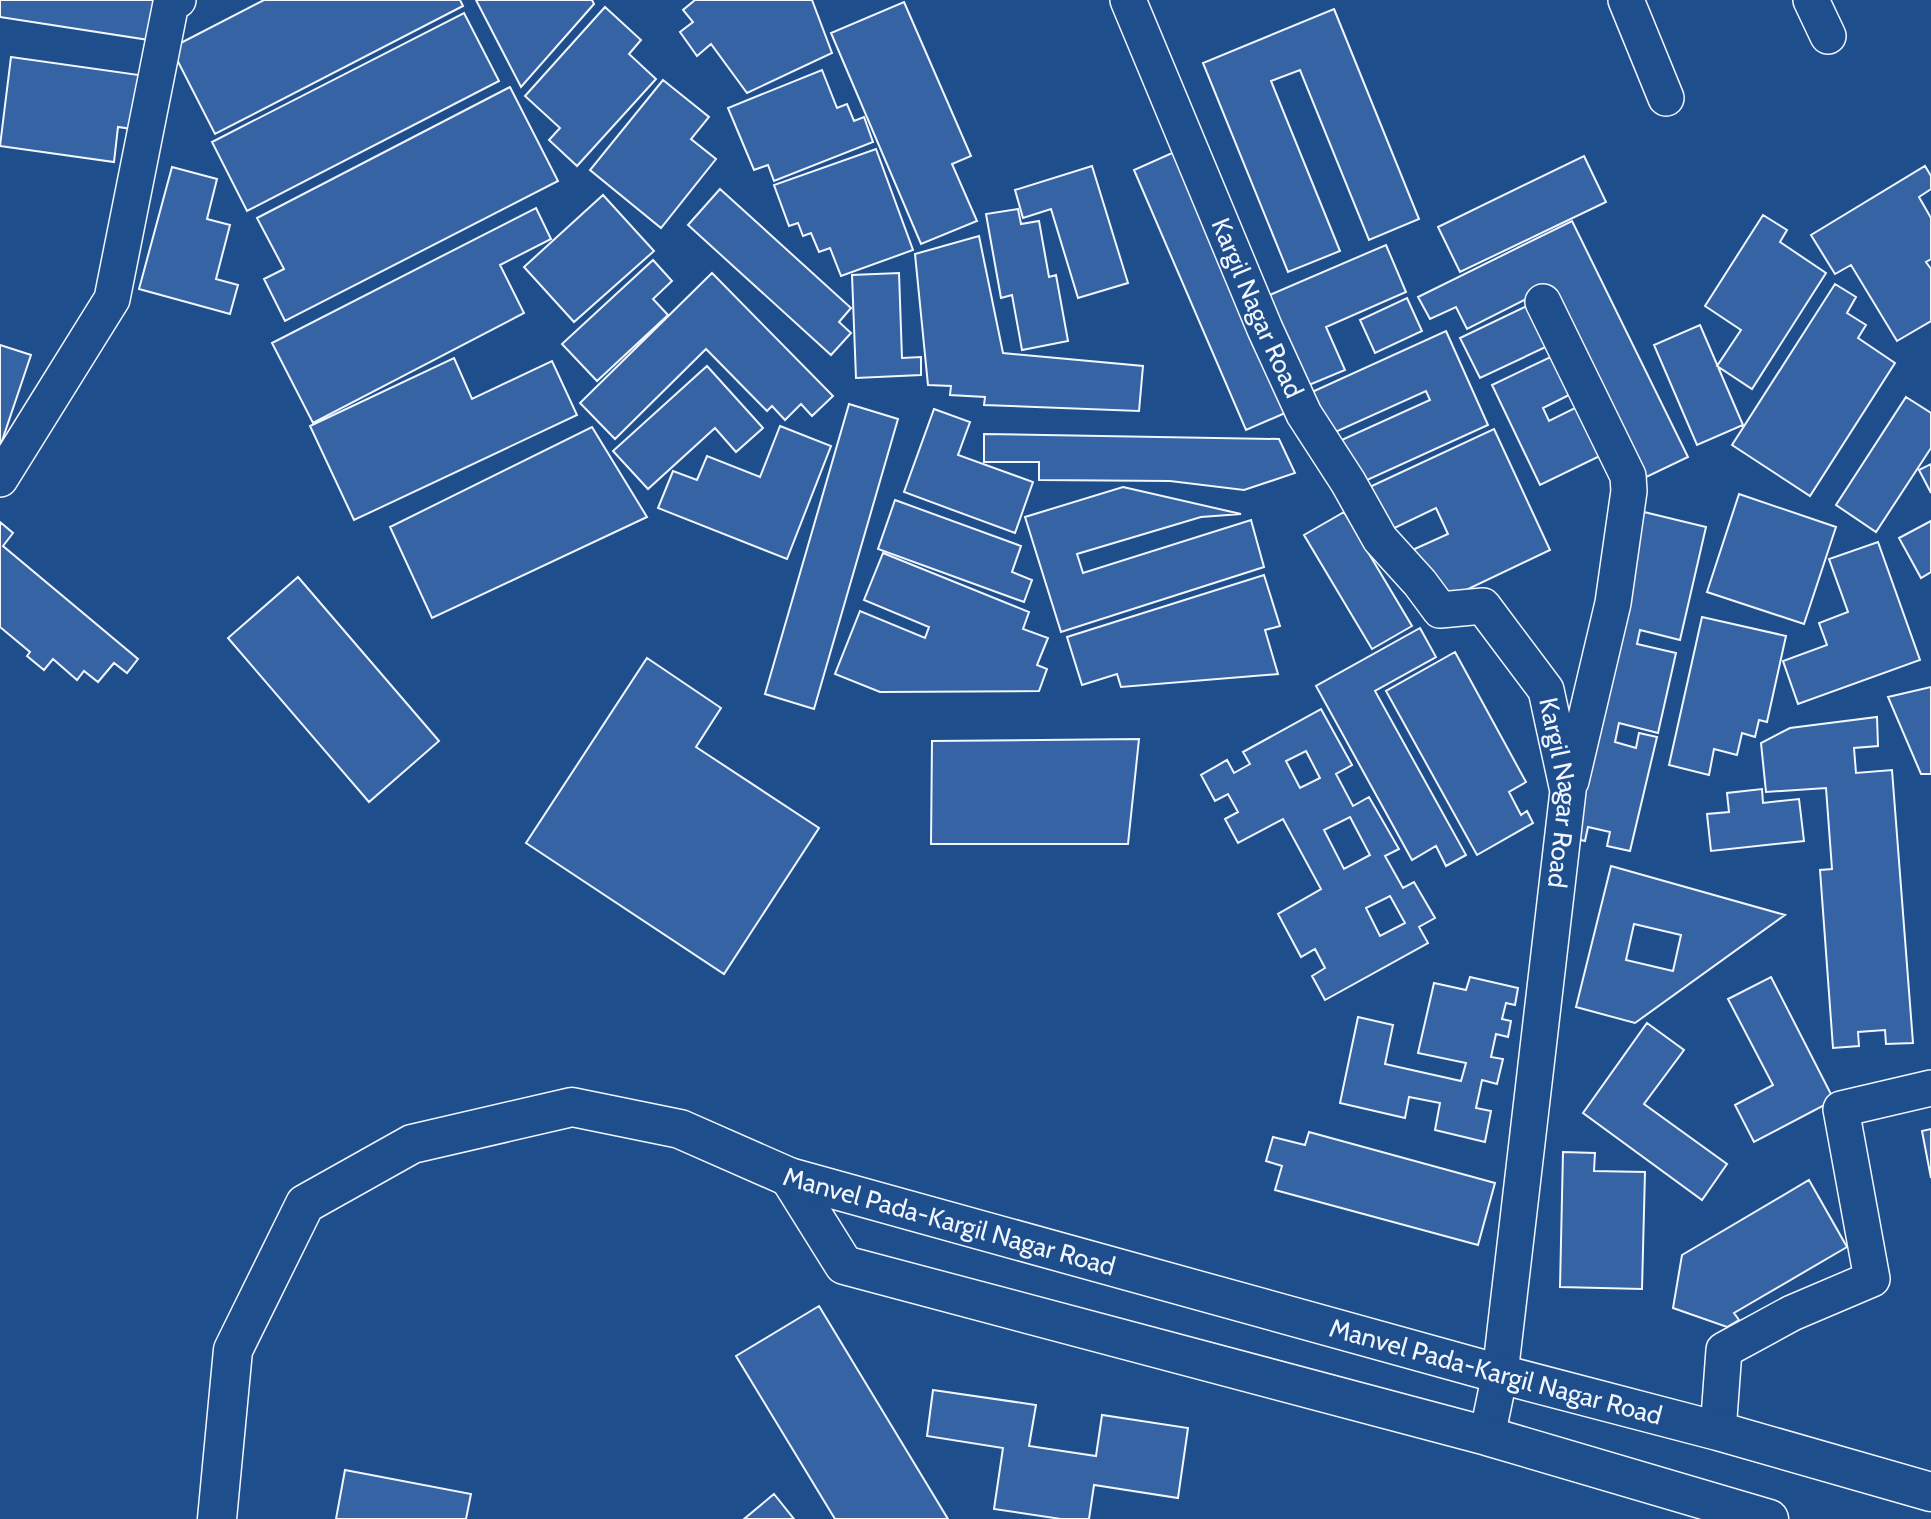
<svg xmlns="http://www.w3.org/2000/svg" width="1931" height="1519" font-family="Cabin,sans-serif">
  <rect width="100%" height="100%" fill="#1f4e8c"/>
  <path fill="#3563a3" stroke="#f2f6ff" stroke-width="2" fill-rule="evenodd" d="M0,0H155L149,40L0,17Z
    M264,0H460L463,6L215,134L171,48Z
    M476,0H592L594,4L521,87Z
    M695,0H812L832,53L747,93L711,44L697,56L680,32L693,22L683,10Z
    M904,2L971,156L952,164L977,221L921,244L831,33Z
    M605,7L641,40L629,54L656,79L577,166L549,140L560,128L525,96Z
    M1334,9L1419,219L1369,240L1300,70L1271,81L1340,251L1288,272L1203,63Z
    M464,13L499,81L247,211L212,142Z
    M11,57L146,76L139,130L118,127L114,162L0,146Z
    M822,70L837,108L847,104L854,121L864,117L873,142L774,181L768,165L754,170L728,108Z
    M663,80L709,117L691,139L716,159L661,228L590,170Z
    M510,87L558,181L285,321L264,279L284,269L257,218Z
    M876,149L913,250L841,276L830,248L819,252L811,233L803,236L798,223L789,226L774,185Z
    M1181,149L1292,410L1246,430L1134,170Z
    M1584,156L1606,202L1460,272L1438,227Z
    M1092,166L1128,283L1078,298L1051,209L1023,218L1015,190Z
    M1925,166L1931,176V189L1919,197L1931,218V259L1926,262L1931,269V321L1897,341L1851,265L1835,274L1811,235Z
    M172,167L217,179L207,219L230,225L216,279L238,285L230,314L139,289Z
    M720,189L851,308L839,322L851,333L831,355L688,225Z
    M603,195L654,251L574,322L524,267Z
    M536,208L551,239L500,265L524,313L313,423L272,343Z
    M1018,209L1021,224L1039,221L1049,277L1056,275L1068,341L1022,350L1012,295L1001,298L986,214Z
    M1763,215L1787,230L1780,242L1826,273L1752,389L1717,366L1741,330L1705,306Z
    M1572,221L1688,457L1638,481L1544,290L1467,329L1456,307L1430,319L1418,297Z
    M979,236L1003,353L1143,366L1139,411L984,405L985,397L950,395L951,386L928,385L915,254Z
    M1386,245L1406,292L1326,327L1345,370L1297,390L1258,300Z
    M653,260L672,281L653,299L668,315L597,381L562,344Z
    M712,273L833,396L812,416L801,404L785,420L772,406L767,411L706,349L615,439L580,403Z
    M899,273L902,358L921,357V375L856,378L852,275Z
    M1835,284L1856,297L1847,313L1866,325L1858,338L1895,363L1810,496L1732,445Z
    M1407,298L1422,331L1375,353L1360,320Z
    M1533,303L1552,344L1480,378L1460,338Z
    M1700,325L1743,425L1697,445L1654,345Z
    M1446,331L1488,425L1354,486L1335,443L1430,400L1426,391L1331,434L1312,392Z
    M0,345L31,355L0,447Z
    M1559,353L1577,391L1543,408L1549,421L1583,404L1606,453L1540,485L1492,385Z
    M454,358L472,399L552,361L577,415L354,520L310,426Z
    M707,366L763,428L736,452L715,428L648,489L613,451Z
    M1906,397L1931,413V448L1876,532L1836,505Z
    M849,404L898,419L814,709L765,694Z
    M934,409L970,422L958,455L1033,482L1015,533L904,492Z
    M780,426L831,446L787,559L658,508L673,471L697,480L707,456L760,477Z
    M592,427L647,517L432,618L390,527Z
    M1494,429L1550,550L1441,602L1408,552L1448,534L1436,508L1382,534L1361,491Z
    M984,434L1279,439L1295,473L1244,490L1170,481L1039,480V462H984Z
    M1931,464V493L1919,470Z
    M1123,487L1241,514L1201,517L1077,554L1083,573L1251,520L1264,567L1061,632L1025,517Z
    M1739,494L1836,527L1804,624L1707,592Z
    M895,500L1021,546L1012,572L1032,580L1024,602L878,549Z
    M1344,512L1412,626L1372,649L1304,535Z
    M1644,512L1706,527L1680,640L1640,630L1637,644L1676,653L1658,733L1619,723L1615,742L1636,748L1639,733L1657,737L1630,851L1607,846L1610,832L1588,827L1585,841L1567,837Z
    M1931,521V572L1921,578L1899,538Z
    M0,522L13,533L3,546L138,659L127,673L114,663L98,682L84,671L77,680L53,659L44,670L27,656L30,652L0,627Z
    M1878,542L1920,660L1798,704L1783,661L1827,645L1819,623L1848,612L1829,559Z
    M883,553L1029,612L1023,629L1048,638L1037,665L1047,669L1039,691L880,692L835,674L860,611L925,638L929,627L864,600Z
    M1264,575L1280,626L1265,630L1278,674L1121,687L1117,674L1082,685L1067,637Z
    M298,577L439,741L369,802L228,638Z
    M1702,617L1786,636L1767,722L1759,720L1755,737L1742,733L1737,755L1714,749L1709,775L1669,765Z
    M1420,628L1436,657L1375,691L1466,855L1446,866L1436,846L1412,860L1316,686Z
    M1455,652L1526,782L1509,792L1521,815L1527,811L1533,823L1477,855L1386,691Z
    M647,658L721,708L696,747L819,828L724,974L526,843Z
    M1931,687V774H1921L1888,697Z
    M1321,709L1352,765L1336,774L1353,806L1369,797L1399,849L1385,856L1403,888L1414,882L1435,918L1419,927L1428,943L1325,1000L1312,976L1325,968L1315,949L1301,957L1278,914L1321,889L1283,819L1238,843L1225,819L1238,812L1228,794L1215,801L1201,775L1227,760L1234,773L1250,764L1243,752ZM1306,751L1320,778L1300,788L1286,761ZM1350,817L1370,855L1344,869L1324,830ZM1390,896L1405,923L1380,936L1366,908Z
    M1877,717L1878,746L1854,748L1856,773L1892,770L1913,1043L1886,1044L1885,1030L1858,1032L1859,1046L1833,1048L1820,870L1832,869L1826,788L1766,792L1761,743L1790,728Z
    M1139,739L1128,844H931L932,741Z
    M1762,789L1763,803L1799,799L1804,841L1711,851L1707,814L1729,812L1727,793Z
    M1611,866L1785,915L1635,1023L1576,1007ZM1634,924L1681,935L1673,971L1626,960Z
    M1470,977L1518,988L1515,1005L1506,1003L1502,1019L1511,1021L1508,1037L1496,1034L1491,1057L1503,1059L1497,1084L1482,1080L1476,1108L1491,1111L1485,1142L1435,1130L1440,1103L1409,1097L1405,1118L1340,1103L1358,1017L1393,1025L1385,1064L1461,1081L1466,1063L1418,1053L1434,983L1466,990Z
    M1771,977L1834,1100L1754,1142L1735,1105L1773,1085L1728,999Z
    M1647,1023L1684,1050L1644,1104L1727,1164L1702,1200L1583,1113Z
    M1931,1129V1178L1922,1131Z
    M1309,1132L1495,1183L1478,1245L1275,1190L1282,1166L1266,1161L1273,1137L1305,1145Z
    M1563,1152L1595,1153L1594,1171L1645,1172L1642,1289L1560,1287Z
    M1809,1180L1847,1247L1734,1313L1739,1320L1727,1327L1673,1308L1682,1255Z
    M819,1306L948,1519H835L736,1356Z
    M933,1390L1036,1405L1029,1446L1096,1456L1102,1415L1188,1428L1178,1498L1094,1485L1089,1519H1061L994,1509L1003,1448L927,1436Z
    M345,1470L471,1494L466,1519H336Z
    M774,1494L794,1519H744Z"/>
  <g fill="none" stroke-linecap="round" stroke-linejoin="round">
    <defs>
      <g id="minor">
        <path id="s1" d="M1128,0L1265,329L1304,414L1348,482L1380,539L1420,583L1440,610L1483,606L1546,690L1568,791L1500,1374L1487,1436"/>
        <path d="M1626,0L1666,98"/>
        <path d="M1811,0L1828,36"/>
        <path d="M1543,302L1628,476L1629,491L1613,603L1571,781"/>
        <path d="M0,479L112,299L171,3L178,0"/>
        <path d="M1718,1431L1724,1350L1792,1313L1872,1279L1841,1109L1931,1088"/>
      </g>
      <g id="tertiary">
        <path d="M789,1177L844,1265L1487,1436L1769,1519"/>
        <path id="s2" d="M217,1519L233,1350L305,1204L412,1144L572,1107L680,1129L789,1177L1500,1374L1718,1431L1931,1492"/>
      </g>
    </defs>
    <use href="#minor" stroke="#f2f6ff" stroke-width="38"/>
    <use href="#tertiary" stroke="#f2f6ff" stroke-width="41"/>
    <use href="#minor" stroke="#1f4e8c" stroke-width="35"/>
    <use href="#tertiary" stroke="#1f4e8c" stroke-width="38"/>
  </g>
  <g text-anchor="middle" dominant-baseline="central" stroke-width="5" stroke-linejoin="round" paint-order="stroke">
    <g font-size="26" fill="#f2f6ff" stroke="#1f4e8c">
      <text stroke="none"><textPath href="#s1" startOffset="334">Kargil Nagar Road</textPath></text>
      <text stroke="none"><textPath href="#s1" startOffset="942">Kargil Nagar Road</textPath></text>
      <text stroke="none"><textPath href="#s2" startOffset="1015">Manvel Pada-Kargil Nagar Road</textPath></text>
      <text stroke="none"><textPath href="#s2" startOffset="1582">Manvel Pada-Kargil Nagar Road</textPath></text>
    </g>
  </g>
</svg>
